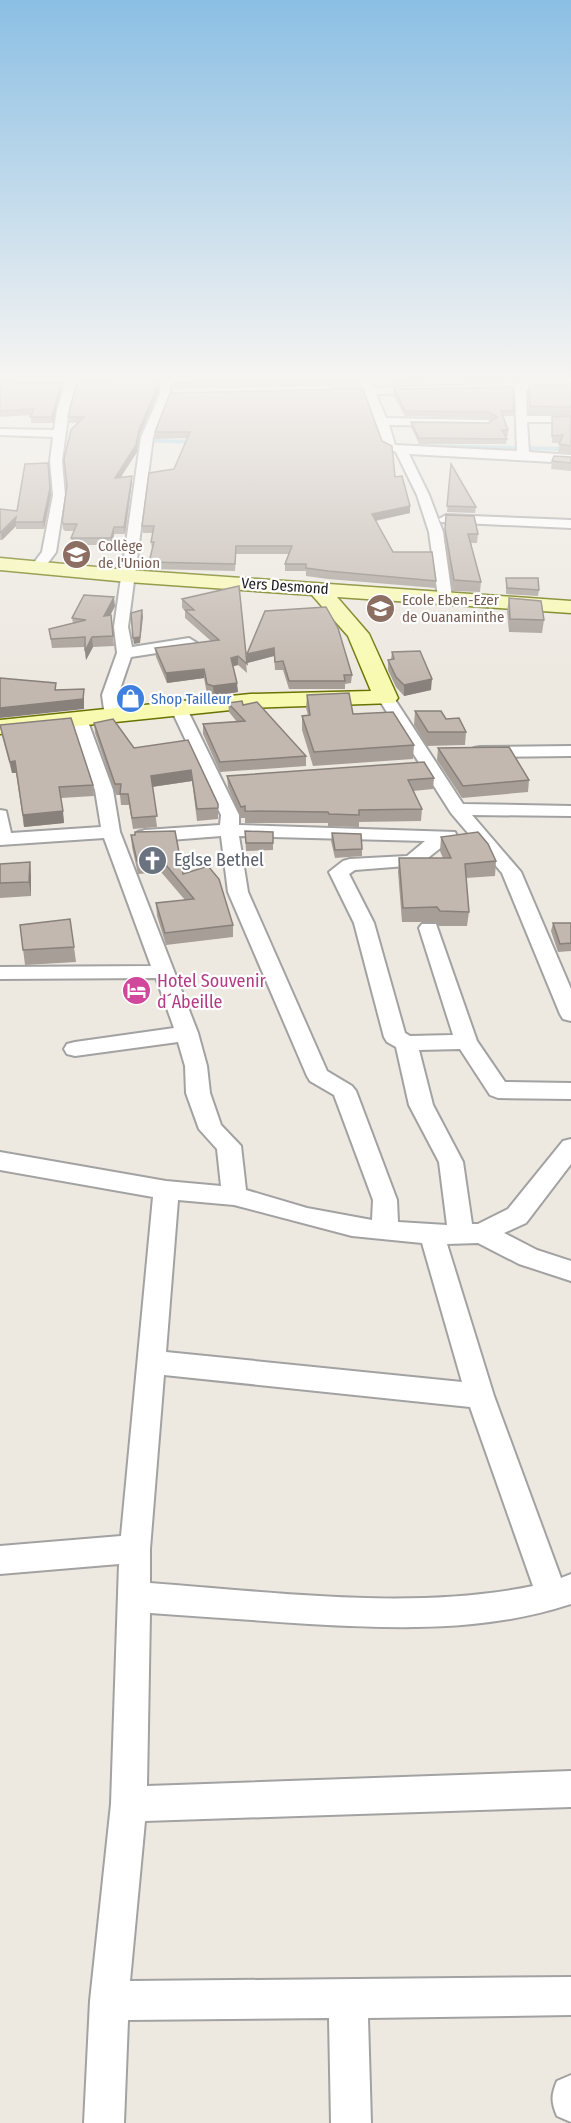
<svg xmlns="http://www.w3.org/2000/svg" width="571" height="2123" font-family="'Fira Sans Condensed',sans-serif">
  <rect width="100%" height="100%" fill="#ede9e1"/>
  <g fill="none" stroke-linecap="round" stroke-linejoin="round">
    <path stroke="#9fd0dd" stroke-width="4" d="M129,440L195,442
      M417,446L571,449"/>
    <defs>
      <path id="street" d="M0,380H9L0,387Z
        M67,380H77L69,409L62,461L65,495L56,552L42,571L37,572L30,568L42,552L53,495L50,461L53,437L0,435V429L54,430L57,409Z
        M161,380H171L170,394L153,437L128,627L132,647L189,638L197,643L189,648L131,657L118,695L121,716L113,721L105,716L102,695L117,653L114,627L141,437L160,394Z
        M359,380H369L373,388L558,383V380H568L569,386L564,389L526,390L527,416H571V422H527L529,452L571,455V463L409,454L429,495L443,532L452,597L450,600H440L438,597L429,532L417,495L396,452L384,447L365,394L334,395L329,392L334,389L362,388ZM515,391L517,451L395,445L389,425L488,426L494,423L488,420L386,418L376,394Z
        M446,515L571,520V528L441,522L439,519Z
        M386,693L392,695L463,804L571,806V816L472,815L521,872L571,989V1021L563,1019L560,1014L502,873L451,813L378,698Z
        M179,704L187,709L239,815V825L455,832L457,836L455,840L448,842L419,865L355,870L349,874L374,923L405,1033L410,1036L453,1035L419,928L422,924H436L477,1041L505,1082L571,1083V1099L498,1098L490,1095L460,1049L419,1050L433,1105L463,1162L472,1224H478L508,1209L563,1141L571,1139V1164L526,1223L504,1233L537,1250L571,1261V1281L519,1264L478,1243L447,1244L494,1396L561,1578L571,1574V1604C486,1632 398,1629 309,1624C256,1620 203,1617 150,1613L147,1786L571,1771V1807L145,1821L130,1981L571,1977V2015L368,2018L371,2123H331L329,2018L128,2020L124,2123H84L90,2001L111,1804L119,1564L0,1574V1546L121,1536L153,1197L0,1170V1152L166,1181L221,1186L217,1149L199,1129L186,1093L185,1066L178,1042L75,1056L67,1054L64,1049L67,1044L75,1042L174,1028L156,978L0,979V967L151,966L104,838L0,845V810L6,811L11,833L101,827L95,790L71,719L73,715H85L87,719L113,790L120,832L198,1033L207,1066L210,1093L221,1125L241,1146L246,1190L307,1208L372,1220L373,1200L334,1095L310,1081L307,1076L228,892L221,836L145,842L138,840L136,836L138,832L145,830L220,825L221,815L171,709ZM239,836L425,841L407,856L350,859L343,861L329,872L354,923L384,1037L387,1042L396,1047L409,1105L439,1162L447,1225L398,1222L397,1200L356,1091L352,1086L327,1071L248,892ZM178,1200L234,1205L352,1236L422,1243L462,1382L166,1352ZM164,1375L470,1407L533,1586C413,1611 272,1592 150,1583V1549Z
        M571,746V756L480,757L474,756L471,752L474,748L480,747Z
        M571,2075V2122L557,2116C551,2102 551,2095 557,2081Z"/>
      <path id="secondary" d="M0,558L128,570L571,601V613L337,597L369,634L398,698L394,703L250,708L0,734V720L250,694L371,691L348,636L312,595L128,582L0,570Z"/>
    </defs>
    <use href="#street" stroke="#a2a2a2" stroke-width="4"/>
    <use href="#secondary" stroke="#687302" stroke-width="3"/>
    <use href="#street" fill="#fff" fill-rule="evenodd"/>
    <use href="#secondary" fill="#f8fab1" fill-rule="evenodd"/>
  </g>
  <path fill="#a79e97" d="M0,380L1,382H61L62,388L53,423H31V415L0,417Z
    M173,380H359V385L173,389Z
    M370,380H377L376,385H373Z
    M386,380H555V381L388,384Z
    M529,385H571V414H529L528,392Z
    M394,389L514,411V416H503L508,430V436H505L507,439L506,444H419L411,427V422L488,423L492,420L488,418L405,416L393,395Z
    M158,393L139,436L137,452L120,477L132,482L125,534H114L112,545H72L71,538L74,531H65L63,529L62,522L78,423H69L68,417Z
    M170,393L395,477L410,506V513L376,521L393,552L436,581V588L328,579L306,576V571H285V564L289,554H236L235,571L149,569V562L152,549L151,542L153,533H143L142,526L174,469L187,438L155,439V432Z
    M571,416V453L558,452L560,443H552V417Z
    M571,457V471L551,469L552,461Z
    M451,464L476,507L475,513L447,512Z
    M51,495L44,529H16V526L2,540H0V509L17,511Z
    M446,515L478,534L477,543H471L481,582L480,592L453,591L444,539Z
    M506,578L539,590L538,596L506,594Z
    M239,586L247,673L238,665L233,666L238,692L214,696L207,694L204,678L167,683L156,657L155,648L211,641L185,618V610L182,608V599Z
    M509,598L544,620L542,633L509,632L507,611Z
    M115,606L110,615H111L114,646L93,647L86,660L85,647L52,648L49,629L73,623L72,618Z
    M265,611L352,675L351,683L345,684V689H289L283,670H275L274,656L247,663V654Z
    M392,652L431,690L404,696L396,687L388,670V660H391Z
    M307,695L353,714L414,745L413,759L313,766L302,730V716L308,715L306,708Z
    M228,703L243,705L306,756V766L220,772L203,734V724L237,722L229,712Z
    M415,711L446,719L466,732L465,745L427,746L414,725Z
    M94,723L134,748L188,740L218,804V819L197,821L192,781L152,787L157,827L133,829L129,805H121L120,795H116L95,733Z
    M0,725L93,785L94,796L61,798L64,823L24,827L16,773H12L2,736Z
    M438,748L529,780L528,792L462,798L437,760Z
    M227,776L434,778L433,789L413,791L422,809L421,821L359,822V827L328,826V823H245V818H241L228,787Z
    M245,831L273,832V850L246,851Z
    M332,833L362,849V856L335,858L331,841Z
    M131,835L183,874L233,925V937L166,945L157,916L156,903L185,900L161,872L138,874L132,847Z
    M441,837L496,861L495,876L466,878L469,912L467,926H439L436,922H402L398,872L399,858H443L440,851Z
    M30,862L31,877V896L0,898V864Z
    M553,923H571V951L558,952L551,931Z
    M20,925L74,947L76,962L25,965Z"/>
  <path fill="#88817b" d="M159,380H161L158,393L139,436L137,452L116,485L115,478L139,430Z
    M61,382L62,388L53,423L52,417Z
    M48,463L51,495L44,529L43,522Z
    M132,476V482L125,534L124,527Z
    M410,506V513L372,521V514Z
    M16,517V526L2,540L1,533Z
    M114,527V534L112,545L111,538Z
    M114,597L115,606L105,626L104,616Z
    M142,610L143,617L140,643L134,644L133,638Z
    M92,637L93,647L86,660L85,651Z
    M274,648V656L247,663V654Z
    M238,656V665L231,667V658Z
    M204,669V678L167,683L166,673Z
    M432,679L431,690L404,696V685Z
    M237,683L238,692L214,696L213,686Z
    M84,689V709L0,718V708Z
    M15,761L16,773H12L10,762Z
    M191,770L192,781L151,787V776Z
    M63,811L64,823L24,827L23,815Z
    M30,862L31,877V896L29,882Z"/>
  <path fill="#c2b8b0" stroke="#88817b" stroke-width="1.5" d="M0,380L1,382H61L52,417H30L34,409L0,411Z
    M133,380H159L157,387L139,430L136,445L115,478L132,476L124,527H114L111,538H71L77,524H64L62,522L67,485L64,459L71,430L84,417H68L77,382Z
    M173,380H306L173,383Z
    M529,385H571V407L530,406Z
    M513,387L514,411H501L508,430H502L507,439L419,438L411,422L488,423L497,417L489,412L405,411L394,389Z
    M363,389L382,441L392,446L395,477L402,476L410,506L372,514L393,552H432L436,581L328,571L306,568V564H285L292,546H236L235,564L149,562L154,542H151L154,526H142L149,473L174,469L190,432H155L170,393Z
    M571,416V446L559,444L563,435L552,436V417Z
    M554,456L571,457V463L552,461Z
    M48,463L50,488L43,522H15L16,517L0,533V509L17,511L25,464Z
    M451,464L476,507L447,506Z
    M446,515L474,516L478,534H468L481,582L454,580L445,529Z
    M506,578H538L539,590L507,588Z
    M239,586L247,664L238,656L231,658L237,683L213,686L207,684L204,669L166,673L155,648L219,640L185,610H194L182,599Z
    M84,595L114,597L104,616L111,615L113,636L92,637L85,651V637L51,639L49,629L86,620L72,618Z
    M509,598L541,601L544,620L510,619Z
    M326,607L338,628L352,675H344L345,681H289L283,661L275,662L274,648L247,654L265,611Z
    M142,610L140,637L133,638L131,613Z
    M420,651L432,679L404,685L396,677L388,660L394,659L392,652Z
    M0,678L56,683L55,690L84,689L83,699L0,708Z
    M349,693L353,714L393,712L414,745L314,752L302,716L310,715L307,695Z
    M242,701L243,705L257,702L306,756L220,762L203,724L245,721L228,703Z
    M415,711H441L446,719L459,718L466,732H428Z
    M71,718L93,785L59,787L63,811L23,815L15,761L10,762L0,725Z
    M113,719L134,748L188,740L218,804V808L197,809L191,770L151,776L157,816L132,818L128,794H120L121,784H115L94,723Z
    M509,747L529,780L463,786L438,748Z
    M424,762L434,778L408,780L422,809L359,810V815L329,814L328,812L245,811V806L241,807L227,776Z
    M175,831L183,874L208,866L219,879L233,925L165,933L156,903L194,899L161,859L137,861L131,835H135V832Z
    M245,831L273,832V843H246Z
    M478,832L488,844L496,861L465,864L469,912L440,911L437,907L403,908L399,858H451L441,837Z
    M332,833L361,834L362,849L335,850Z
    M30,862L29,882L0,883V864Z
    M70,919L74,947L23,950L20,925Z
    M553,923H571V943L560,944Z"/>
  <linearGradient id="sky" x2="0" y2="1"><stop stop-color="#8bbfe4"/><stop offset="0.56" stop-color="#f7f5f2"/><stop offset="1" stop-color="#f7f5f2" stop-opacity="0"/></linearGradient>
  <rect width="571" height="677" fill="url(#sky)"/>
  <defs>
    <symbol id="school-disc" viewBox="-11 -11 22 22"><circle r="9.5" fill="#8d6e63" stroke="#fff"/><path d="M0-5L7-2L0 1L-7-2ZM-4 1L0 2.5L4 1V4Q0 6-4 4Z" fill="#fff"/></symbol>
    <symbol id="shop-disc" viewBox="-11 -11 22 22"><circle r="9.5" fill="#3f7fe0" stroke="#fff"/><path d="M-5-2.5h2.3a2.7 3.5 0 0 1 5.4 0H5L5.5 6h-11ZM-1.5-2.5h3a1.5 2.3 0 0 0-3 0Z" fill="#fff"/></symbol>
    <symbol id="church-disc" viewBox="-11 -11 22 22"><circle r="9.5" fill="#6b7280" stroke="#fff"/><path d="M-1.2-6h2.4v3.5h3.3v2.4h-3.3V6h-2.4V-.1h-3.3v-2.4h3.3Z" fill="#fff"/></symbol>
    <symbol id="hotel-disc" viewBox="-11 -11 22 22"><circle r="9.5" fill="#d1479c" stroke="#fff"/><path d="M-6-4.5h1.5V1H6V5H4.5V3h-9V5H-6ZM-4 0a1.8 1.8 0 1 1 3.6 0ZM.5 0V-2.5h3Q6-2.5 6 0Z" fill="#fff"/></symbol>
  </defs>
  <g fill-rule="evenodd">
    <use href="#school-disc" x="60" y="538" width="33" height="33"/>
    <use href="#school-disc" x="364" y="592" width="33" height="33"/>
    <use href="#shop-disc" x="114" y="682" width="33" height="33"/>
    <use href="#church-disc" x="136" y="844" width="33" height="33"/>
    <use href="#hotel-disc" x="120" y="974" width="33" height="33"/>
  </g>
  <g text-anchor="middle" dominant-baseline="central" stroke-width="4.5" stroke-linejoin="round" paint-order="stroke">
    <g font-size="15" fill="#785e54" stroke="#fff" text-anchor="start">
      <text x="98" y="546">Collège<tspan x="98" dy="17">de l'Union</tspan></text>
      <text x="402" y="600">Ecole Eben-Ezer<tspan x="402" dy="17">de Ouanaminthe</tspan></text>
    </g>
    <g font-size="15" fill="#1b1b1b" stroke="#fff">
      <text transform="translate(285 586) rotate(4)">Vers Desmond</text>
    </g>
    <g font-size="15" fill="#366cbe" stroke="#fff" text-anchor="start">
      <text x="151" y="699">Shop Tailleur</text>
    </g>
    <g font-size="18" fill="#5b616d" stroke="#fff" text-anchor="start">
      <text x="174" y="860">Eglse Bethel</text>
    </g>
    <g font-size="18" fill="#b23c85" stroke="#fff" text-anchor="start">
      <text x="157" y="981">Hotel Souvenir<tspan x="157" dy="21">d´Abeille</tspan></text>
    </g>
  </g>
</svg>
